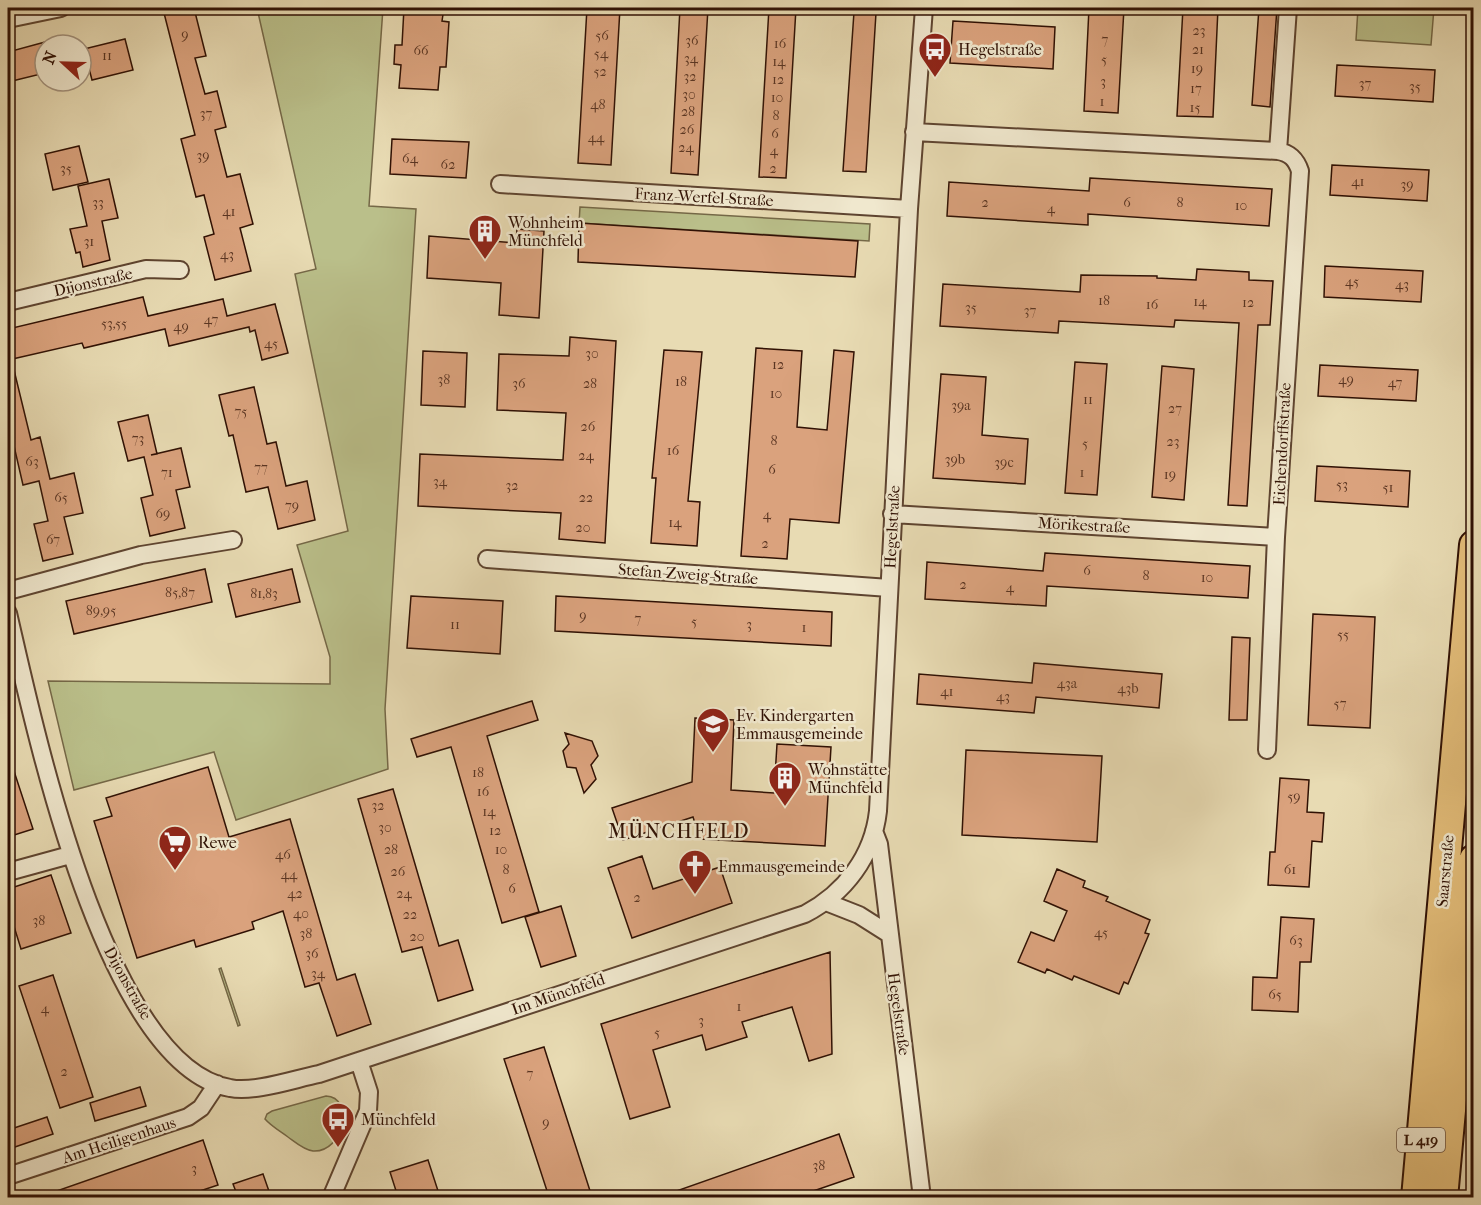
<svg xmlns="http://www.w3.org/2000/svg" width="1481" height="1205" font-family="'IM FELL French Canon',serif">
  <rect width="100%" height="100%" fill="#e8dbb3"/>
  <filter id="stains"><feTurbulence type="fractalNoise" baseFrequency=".00333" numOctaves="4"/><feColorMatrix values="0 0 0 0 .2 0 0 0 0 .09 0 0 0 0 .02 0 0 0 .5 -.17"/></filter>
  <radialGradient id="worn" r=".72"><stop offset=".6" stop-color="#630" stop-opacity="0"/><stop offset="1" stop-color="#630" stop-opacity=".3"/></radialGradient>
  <path fill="#babf8a" stroke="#756847" stroke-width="1.5" d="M257,8H383L369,206L416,209L385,709L388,769L236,820L214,752L74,790L48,681L330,684V657L297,545L348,531L295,274L316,269Z
    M1358,8H1434L1431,45L1356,40Z
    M580,207L870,224L869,241L579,223Z
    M221,968L240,1025L238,1026L219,969Z
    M326,1096C355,1097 344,1153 313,1151C304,1150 295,1142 288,1137C280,1131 271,1126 265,1119L267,1114L272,1111Z"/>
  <path fill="#daa27d" stroke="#301104" stroke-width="1.5" d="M186,8H194L206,56L195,58L205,94L217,91L226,127L215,130L227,177L240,174L253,224L240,228L251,271L215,280L204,237L214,234L204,195L196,197L181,139L195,135L164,13Z
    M404,8H444L442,21L449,22L446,67H440L438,90L399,88L401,65L394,64L395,45H402Z
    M587,8H620L611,165L578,163Z
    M680,8H708L698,175L671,173Z
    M769,8H796L786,178L759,177Z
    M1089,8H1124L1118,113L1084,111Z
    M1183,8H1218L1213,117L1177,116Z
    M1259,8H1277L1270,107L1252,105Z
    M854,12L876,13L866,172L843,171Z
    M953,21L1055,27L1053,69L950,63Z
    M125,39L133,70L92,80L84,49Z
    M45,42V73L8,82V52Z
    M1337,65L1435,70L1433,102L1335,96Z
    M392,139L469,142L466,178L390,174Z
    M79,146L88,182L53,190L45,154Z
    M1332,165L1429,170L1427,201L1330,195Z
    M1090,178L1272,189L1269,226L1088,214V225L947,216L949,182L1089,191Z
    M109,179L118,218L102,221L110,260L83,267L80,252L76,253L70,229L87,226L78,186Z
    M579,223L858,241L855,277L578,262Z
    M517,229L544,231L539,318L499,315L501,283L427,278L429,236L516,243Z
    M1325,266L1423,271L1421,302L1324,297Z
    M1197,269L1249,272V280L1273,281L1270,325H1258L1247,506L1228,505L1239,323L1175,320L1174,327L1059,321L1058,333L940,326L943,284L1080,292L1081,275L1157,276V278L1196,280Z
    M143,297L148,316L223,299L227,316L275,304L288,353L262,360L255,330L250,332L249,327L169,346L165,329L84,348L82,343L8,360V329Z
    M570,337L616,341L605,543L559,539L561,513L418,506L420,454L563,460L566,413L497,410L499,354L569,356Z
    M756,348L802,351L797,427L827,430L834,350L854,352L839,523L790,519L787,559L741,556Z
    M664,350L702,352L688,501L700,502L697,546L651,543L656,478H652Z
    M423,351L467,353L465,407L421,405Z
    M1075,362L1107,364L1097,495L1065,493Z
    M1320,365L1418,370L1416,401L1318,396Z
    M1162,366L1194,369L1184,500L1152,497Z
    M14,370L31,440L40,437L50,479L74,473L83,513L64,517L73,554L43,561L34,524L48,521L39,481L23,485L8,420V371Z
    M941,374L986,377L982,435L1028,439L1025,484L933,478Z
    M254,387L267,444L276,442L286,486L307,481L315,520L278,529L268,487L246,492L233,435L229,436L219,395Z
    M148,415L157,454L151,455L181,448L190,487L176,490L185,528L150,536L141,498L153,495L144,457L128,461L118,422Z
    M1317,466L1410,471L1408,507L1315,501Z
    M1045,553L1250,566L1248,598L1047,586L1046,606L925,599L927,562L1043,571Z
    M205,569L212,602L74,634L66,601Z
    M292,569L300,602L236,617L228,584Z
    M411,596L503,601L500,654L407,648Z
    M556,596L832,612L831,646L555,631Z
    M1313,614L1375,617L1370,728L1308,725Z
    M1232,637L1250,638L1247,720H1229Z
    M1034,663L1162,674L1159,708L1036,697L1034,713L917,704L919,674L1032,683Z
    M532,701L538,720L487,736L539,912L502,923L451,747L417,757L411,739Z
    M695,718L734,720L731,790L774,793L777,744L831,747L825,846L700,839L693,817L623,840L612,808L692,782Z
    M565,733L592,741L598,756L591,765L596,779L584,793L576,768L567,767L563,751L569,744Z
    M966,750L1102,756L1097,842L962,835Z
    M8,762H11L33,829L8,837Z
    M208,767L229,837L290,819L337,980L355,974L371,1024L337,1036L319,983L305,987L283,911L252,922L254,929L196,947L194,940L137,958L94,821L112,816L106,798Z
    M1280,778L1309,780L1307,812L1324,813L1322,842L1312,841L1309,887L1268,885L1270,852H1275Z
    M393,789L439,946L458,940L473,990L438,1001L422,947L402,952L358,799Z
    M642,856L653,889L720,867L732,903L632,938L608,868Z
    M1057,869L1085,881L1083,887L1108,897L1106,901L1150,920L1145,933L1149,934L1128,984L1124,982L1119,994L1074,976L1072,980L1047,969L1045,973L1018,962L1031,932L1054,941L1067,911L1044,901Z
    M51,875L71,933L21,949L8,907V889Z
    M561,906L576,956L541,967L525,917Z
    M1281,917L1314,919L1311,962H1300L1298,1012L1252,1010L1253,977L1277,978Z
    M830,952L832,1054L809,1061L792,1007L742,1022L747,1037L706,1050L702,1035L653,1050L670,1107L630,1119L601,1024Z
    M53,975L93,1097L60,1108L19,986Z
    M544,1047L557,1088L592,1197H549L504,1059Z
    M140,1087L146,1106L95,1121L90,1103Z
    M47,1117L53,1134L12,1148L8,1130Z
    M839,1134L854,1177L796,1197H665V1195Z
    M203,1140L218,1185L182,1197H48V1194Z
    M428,1160L440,1197H398L390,1172Z
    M263,1174L271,1197H238L233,1184Z"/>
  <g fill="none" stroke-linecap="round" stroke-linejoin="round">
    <defs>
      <path id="minor" d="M8,19L61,8
        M914,132L1278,151C1290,153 1296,159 1300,171L1276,537L1267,750
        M1278,151L1288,8
        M500,184L909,209
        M8,302L146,269L180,270
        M892,514L1276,537
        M487,559L889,588
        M8,591L141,555L233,540
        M8,613C33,720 104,1066 230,1088C254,1093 294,1079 319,1074L805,914C845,893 873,856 878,811L909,209L924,8
        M874,831L879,844L922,1198
        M8,872L70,855
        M826,902L859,915L889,934
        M8,1176L188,1117L201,1108L217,1084
        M331,1198L368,1111L369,1092L359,1061"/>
      <path id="trunk" d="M1416,1198L1474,545
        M1443,1198L1474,859"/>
    </defs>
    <use href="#minor" stroke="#5e4430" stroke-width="20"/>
    <use href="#trunk" stroke="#301104" stroke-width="32"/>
    <use href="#minor" stroke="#f0e8ce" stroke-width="16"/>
    <use href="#trunk" stroke="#e4be7a" stroke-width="28"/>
  </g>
  <defs>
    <symbol id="bus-pin" viewBox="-11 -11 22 30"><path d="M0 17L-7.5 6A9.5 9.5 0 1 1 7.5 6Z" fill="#8f2418" stroke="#f0e8ce"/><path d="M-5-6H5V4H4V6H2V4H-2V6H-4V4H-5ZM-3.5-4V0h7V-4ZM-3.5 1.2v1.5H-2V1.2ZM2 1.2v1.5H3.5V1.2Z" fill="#fff"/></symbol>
    <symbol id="building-pin" viewBox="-11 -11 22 30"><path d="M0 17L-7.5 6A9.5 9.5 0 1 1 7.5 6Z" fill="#8f2418" stroke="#f0e8ce"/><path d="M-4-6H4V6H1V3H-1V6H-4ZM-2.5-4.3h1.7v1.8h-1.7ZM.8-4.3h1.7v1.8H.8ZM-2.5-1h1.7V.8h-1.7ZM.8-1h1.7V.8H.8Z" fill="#fff"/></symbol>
    <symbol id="school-pin" viewBox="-11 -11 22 30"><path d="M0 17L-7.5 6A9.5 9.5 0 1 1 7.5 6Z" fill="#8f2418" stroke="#f0e8ce"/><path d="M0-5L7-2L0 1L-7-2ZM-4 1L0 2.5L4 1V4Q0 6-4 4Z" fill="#fff"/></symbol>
    <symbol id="supermarket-pin" viewBox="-11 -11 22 30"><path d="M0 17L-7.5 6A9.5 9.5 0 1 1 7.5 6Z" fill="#8f2418" stroke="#f0e8ce"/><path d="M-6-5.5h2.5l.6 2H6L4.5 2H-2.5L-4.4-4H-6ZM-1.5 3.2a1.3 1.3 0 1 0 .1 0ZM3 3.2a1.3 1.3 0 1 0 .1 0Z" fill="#fff"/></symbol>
    <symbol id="church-pin" viewBox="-11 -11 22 30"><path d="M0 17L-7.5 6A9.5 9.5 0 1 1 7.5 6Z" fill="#8f2418" stroke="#f0e8ce"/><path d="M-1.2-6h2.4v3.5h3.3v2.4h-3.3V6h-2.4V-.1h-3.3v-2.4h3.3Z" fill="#fff"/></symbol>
  </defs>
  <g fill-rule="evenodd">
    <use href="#bus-pin" x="916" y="30" width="38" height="52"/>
    <use href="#building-pin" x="466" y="212" width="38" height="52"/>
    <use href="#school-pin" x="694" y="705" width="38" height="52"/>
    <use href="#building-pin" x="766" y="759" width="38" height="52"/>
    <use href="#supermarket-pin" x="156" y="823" width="38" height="52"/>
    <use href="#church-pin" x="676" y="847" width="38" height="52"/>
    <use href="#bus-pin" x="319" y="1100" width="38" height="52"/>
  </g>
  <g text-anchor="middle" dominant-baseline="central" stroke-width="5" stroke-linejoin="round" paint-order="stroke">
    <g font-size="14" fill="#5a3522">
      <text x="1199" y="30">23</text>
      <text x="185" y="34">9</text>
      <text x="602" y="35">56</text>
      <text x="1105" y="39">7</text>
      <text x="692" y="40">36</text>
      <text x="780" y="43">16</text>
      <text x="1198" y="49">21</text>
      <text x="421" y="50">66</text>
      <text x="601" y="53">54</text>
      <text x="107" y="55">11</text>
      <text x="691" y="58">34</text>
      <text x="1104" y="59">5</text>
      <text x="779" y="61">14</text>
      <text x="1197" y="68">19</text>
      <text x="600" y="71">52</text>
      <text x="690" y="76">32</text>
      <text x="778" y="79">12</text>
      <text x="1103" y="81">3</text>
      <text x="1365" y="83">37</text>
      <text x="1415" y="86">35</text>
      <text x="1196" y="88">17</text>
      <text x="689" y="94">30</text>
      <text x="777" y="97">10</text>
      <text x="1102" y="101">1</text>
      <text x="598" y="104">48</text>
      <text x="1195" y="107">15</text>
      <text x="688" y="111">28</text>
      <text x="206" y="113">37</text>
      <text x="776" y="115">8</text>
      <text x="687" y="129">26</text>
      <text x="775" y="133">6</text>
      <text x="596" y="137">44</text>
      <text x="686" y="147">24</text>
      <text x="774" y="150">4</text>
      <text x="203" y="155">39</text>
      <text x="410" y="158">64</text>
      <text x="448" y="164">62</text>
      <text x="66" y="168">35</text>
      <text x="773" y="168">2</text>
      <text x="1358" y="181">41</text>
      <text x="1407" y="184">39</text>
      <text x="98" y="202">33</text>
      <text x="985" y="202">2</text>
      <text x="1127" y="202">6</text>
      <text x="1180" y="202">8</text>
      <text x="1241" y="205">10</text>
      <text x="1051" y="208">4</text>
      <text x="229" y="211">41</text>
      <text x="89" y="241">31</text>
      <text x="227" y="254">43</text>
      <text x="1352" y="281">45</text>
      <text x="1402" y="284">43</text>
      <text x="1104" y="300">18</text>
      <text x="1200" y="301">14</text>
      <text x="1248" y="302">12</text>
      <text x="1152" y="304">16</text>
      <text x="971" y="307">35</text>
      <text x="1030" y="310">37</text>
      <text x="211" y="319">47</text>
      <text x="114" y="323">53,55</text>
      <text x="181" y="326">49</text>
      <text x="271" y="343">45</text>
      <text x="592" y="353">30</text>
      <text x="778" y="364">12</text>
      <text x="444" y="379">38</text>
      <text x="1346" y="379">49</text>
      <text x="681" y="381">18</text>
      <text x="1395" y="382">47</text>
      <text x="519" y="383">36</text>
      <text x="590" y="383">28</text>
      <text x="776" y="393">10</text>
      <text x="1088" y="399">11</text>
      <text x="961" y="405">39a</text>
      <text x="1175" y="408">27</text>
      <text x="241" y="411">75</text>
      <text x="588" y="426">26</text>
      <text x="138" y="438">73</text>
      <text x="774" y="440">8</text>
      <text x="1173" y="441">23</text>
      <text x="1085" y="443">5</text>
      <text x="673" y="450">16</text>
      <text x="586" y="455">24</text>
      <text x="955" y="459">39b</text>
      <text x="32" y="461">63</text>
      <text x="1004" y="462">39c</text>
      <text x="261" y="467">77</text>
      <text x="772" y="469">6</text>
      <text x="167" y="472">71</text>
      <text x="1082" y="472">1</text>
      <text x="1170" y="474">19</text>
      <text x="440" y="481">34</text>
      <text x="1342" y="484">53</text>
      <text x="512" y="485">32</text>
      <text x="1388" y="487">51</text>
      <text x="61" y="497">65</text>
      <text x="586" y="497">22</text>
      <text x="292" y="505">79</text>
      <text x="163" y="513">69</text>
      <text x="767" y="514">4</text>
      <text x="675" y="522">14</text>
      <text x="583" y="527">20</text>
      <text x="53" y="539">67</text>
      <text x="765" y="543">2</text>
      <text x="1087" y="570">6</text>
      <text x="1146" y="575">8</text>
      <text x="1207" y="577">10</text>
      <text x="963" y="584">2</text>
      <text x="1010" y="587">4</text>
      <text x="180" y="592">85,87</text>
      <text x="264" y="593">81,83</text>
      <text x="101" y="610">89,95</text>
      <text x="583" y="615">9</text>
      <text x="638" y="618">7</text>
      <text x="694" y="621">5</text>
      <text x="455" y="624">11</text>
      <text x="749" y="624">3</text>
      <text x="804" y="627">1</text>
      <text x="1343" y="634">55</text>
      <text x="1067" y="683">43a</text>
      <text x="1128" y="688">43b</text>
      <text x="947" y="691">41</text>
      <text x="1003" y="696">43</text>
      <text x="1340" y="703">57</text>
      <text x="478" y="772">18</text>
      <text x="483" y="791">16</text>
      <text x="1294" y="796">59</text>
      <text x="378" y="805">32</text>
      <text x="489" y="811">14</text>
      <text x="385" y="827">30</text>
      <text x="495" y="830">12</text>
      <text x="391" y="849">28</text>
      <text x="501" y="849">10</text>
      <text x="283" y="854">46</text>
      <text x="506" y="869">8</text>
      <text x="1290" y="869">61</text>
      <text x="398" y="871">26</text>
      <text x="289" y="874">44</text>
      <text x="512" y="888">6</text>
      <text x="295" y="893">42</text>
      <text x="404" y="893">24</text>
      <text x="637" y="897">2</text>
      <text x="301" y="913">40</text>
      <text x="410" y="914">22</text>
      <text x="39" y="920">38</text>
      <text x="1101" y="932">45</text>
      <text x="306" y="933">38</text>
      <text x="417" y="936">20</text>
      <text x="1296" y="940">63</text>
      <text x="312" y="953">36</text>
      <text x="318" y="973">34</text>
      <text x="1275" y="994">65</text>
      <text x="739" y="1006">1</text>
      <text x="45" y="1008">4</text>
      <text x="701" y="1020">3</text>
      <text x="657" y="1032">5</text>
      <text x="64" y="1071">2</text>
      <text x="530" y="1073">7</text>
      <text x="546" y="1122">9</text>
      <text x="819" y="1165">38</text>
      <text x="194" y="1168">3</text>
    </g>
    <rect fill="#f0e8ce" stroke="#6a5241" stroke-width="1.5" x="1397" y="1128" width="48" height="24" rx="4.5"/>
    <g font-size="15" font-weight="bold" fill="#301104">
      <text x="1421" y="1140">L 419</text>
    </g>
    <g font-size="16" fill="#301104" stroke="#f0e8ce" text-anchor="start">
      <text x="958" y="49">Hegelstraße</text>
      <text x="508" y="222">Wohnheim<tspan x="508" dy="18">Münchfeld</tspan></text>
      <text x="736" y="715">Ev. Kindergarten<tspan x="736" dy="18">Emmausgemeinde</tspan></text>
      <text x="808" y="769">Wohnstätte<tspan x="808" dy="18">Münchfeld</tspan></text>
      <text x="198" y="842">Rewe</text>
      <text x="718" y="866">Emmausgemeinde</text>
      <text x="361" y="1119">Münchfeld</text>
    </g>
    <g font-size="16" fill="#301104" stroke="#f0e8ce">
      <text transform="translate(704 197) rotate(3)">Franz-Werfel-Straße</text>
      <text transform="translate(93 282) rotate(-13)">Dijonstraße</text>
      <text transform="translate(1282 444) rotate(-87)">Eichendorffstraße</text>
      <text transform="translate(1084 525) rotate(3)">Mörikestraße</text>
      <text transform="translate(892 527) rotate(-87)">Hegelstraße</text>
      <text transform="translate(688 574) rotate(4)">Stefan-Zweig-Straße</text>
      <text transform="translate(1445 871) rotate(-85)">Saarstraße</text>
      <text transform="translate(128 983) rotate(61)">Dijonstraße</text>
      <text transform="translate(558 994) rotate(-19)">Im Münchfeld</text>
      <text transform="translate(899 1014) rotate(82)">Hegelstraße</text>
      <text transform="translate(119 1140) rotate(-18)">Am Heiligenhaus</text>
    </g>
    <g font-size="20" letter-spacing="1.5" fill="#301104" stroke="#f0e8ce">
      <text x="679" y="831">MÜNCHFELD</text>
    </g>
  </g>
  <rect width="1481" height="1205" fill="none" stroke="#e8dbb3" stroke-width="30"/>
  <rect x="9" y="9" width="1463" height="1187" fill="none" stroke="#301104" stroke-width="3"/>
  <rect x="15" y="15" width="1451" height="1175" fill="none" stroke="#301104" stroke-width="1.5"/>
  <g transform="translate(63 63) rotate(292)"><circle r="28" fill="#f0e8ce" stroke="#a3927d" stroke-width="1.5"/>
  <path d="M0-4.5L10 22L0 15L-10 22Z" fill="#8f2418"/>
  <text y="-9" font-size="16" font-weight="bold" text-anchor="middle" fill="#301104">N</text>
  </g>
  <rect width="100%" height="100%" filter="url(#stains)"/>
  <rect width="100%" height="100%" fill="url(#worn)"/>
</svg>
